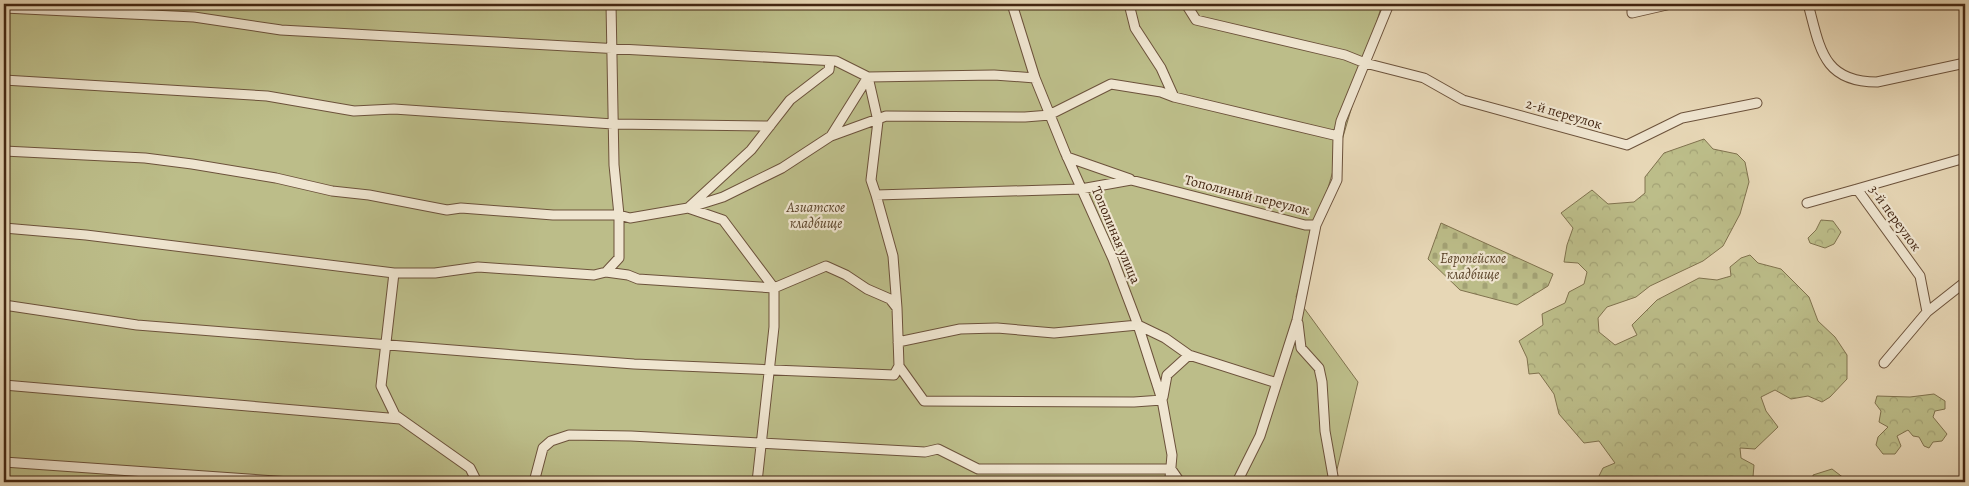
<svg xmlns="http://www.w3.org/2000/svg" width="1969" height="486" font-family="Alegreya,serif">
  <defs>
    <pattern id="forest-crowns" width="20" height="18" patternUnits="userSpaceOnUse" patternTransform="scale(1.25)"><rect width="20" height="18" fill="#bcbd89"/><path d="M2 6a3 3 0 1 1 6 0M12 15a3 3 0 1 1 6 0" fill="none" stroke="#a3a275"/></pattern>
    <pattern id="cemetery-stones" width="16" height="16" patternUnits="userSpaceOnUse" patternTransform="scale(1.25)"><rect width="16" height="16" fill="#bcbd89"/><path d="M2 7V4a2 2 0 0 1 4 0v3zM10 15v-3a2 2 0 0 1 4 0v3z" fill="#a3a275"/></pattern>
  </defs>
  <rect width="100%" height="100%" fill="#e7d7b6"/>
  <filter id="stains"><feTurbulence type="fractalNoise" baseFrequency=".004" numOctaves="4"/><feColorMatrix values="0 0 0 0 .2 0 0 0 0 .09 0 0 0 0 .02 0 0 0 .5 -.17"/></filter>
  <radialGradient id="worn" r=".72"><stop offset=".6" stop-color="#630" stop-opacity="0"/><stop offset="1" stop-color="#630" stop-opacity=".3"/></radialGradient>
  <path fill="url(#forest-crowns)" stroke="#80724e" d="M1704,139L1713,149L1737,154L1745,162L1749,182L1740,214L1723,246L1703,261L1650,286L1636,297L1607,307L1598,318L1599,332L1615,345L1637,335L1632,325L1657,300L1699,278L1717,280L1731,276L1730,267L1741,258L1750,255L1758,263L1781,269L1809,297L1818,321L1835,337L1847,355V379L1830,397L1822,402L1808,396L1791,399L1775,390L1761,397L1766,411L1778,427L1755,449L1740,448L1741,458L1754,465L1753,477L1747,482H1565L1564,478L1597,480L1603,468L1615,463L1599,441L1584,443L1559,414L1554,394L1539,373L1529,374L1527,358L1519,341L1543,325L1542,314L1565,303L1569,292L1584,284L1587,272L1578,263L1564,262L1567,245L1573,228L1561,213L1592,190L1608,204L1634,202L1645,193V177L1664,153Z
    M1821,220L1833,221L1841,232L1834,244L1825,248L1810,243L1808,238L1816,230Z
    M1934,394L1945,401V409L1935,411L1933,417L1947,434L1942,441L1933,442L1929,448L1924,446L1919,437L1913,436L1908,430L1897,436L1901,446L1895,454H1883L1876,445L1878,437L1888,427L1879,422L1881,411L1875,403L1877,396L1910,397Z
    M1832,469L1849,482H1813V475Z"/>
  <path fill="url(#cemetery-stones)" stroke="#80724e" d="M1441,223L1553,274L1548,286L1517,305L1460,290L1428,259Z"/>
  <path fill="#bcbd89" stroke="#80724e" d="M4,4H1382L1296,297L1358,382L1334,482H4Z"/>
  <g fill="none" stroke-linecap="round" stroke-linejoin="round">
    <defs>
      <path id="street" d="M1012,4L1035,78L1065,152L1113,259L1138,325L1162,400L1172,455L1170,478L1165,482
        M1129,4L1135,28L1161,68L1174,97
        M1186,4L1196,20L1345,55L1365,63L1424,78L1463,100L1627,145L1682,118L1757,103
        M1632,4V13L1671,4
        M1808,4C1820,47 1822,82 1877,82L1965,63
        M4,8L194,17L281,30L836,61L868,77L994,75L1035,78
        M4,80L267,96L354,111L394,109L613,124L770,126
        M1051,114L1111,84L1161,92L1174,97L1338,136
        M831,136L868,77L878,121L871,180L876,195
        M4,151L145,158L192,164L276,178L332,191L369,195L447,210L461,208L553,215H619L630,218L688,208L723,197L782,168L831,136L886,116L1025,117L1050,115
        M1067,157L1130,179
        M1807,203L1857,189
        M4,228L86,235L394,273
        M606,272L628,275L638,279L774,288L826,266L846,275L867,289L890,299L897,308L899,366
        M4,305L137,325L540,357L634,364L894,375L899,366L924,401L1134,402L1162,400
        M897,308L893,256L876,195L1081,189L1131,180L1305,225H1316
        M1927,312L1920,276L1857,189L1965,158
        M1298,323L1301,348L1319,368L1322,382L1325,431L1334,482
        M1138,325L1165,338L1189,355L1277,383
        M898,342L960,329L997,328L1054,333L1138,325
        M1884,363L1927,312L1965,282
        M4,385L400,419
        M1163,397L1167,375L1189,355
        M4,462L290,482
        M1171,469L1180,482
        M477,482L470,468L395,415L381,386L394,273H435L478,267L594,275L606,272L619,258V215L614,165L611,4
        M534,482L543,448L551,441L569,435L631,436L925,452L938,449L978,469H1171
        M757,482L774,327V288L723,220L688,208L751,150L790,100L829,70L830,61
        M1237,482L1260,436L1297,320L1316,225L1337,180L1338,136L1341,121L1389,4"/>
    </defs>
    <use href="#street" stroke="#6c523b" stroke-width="11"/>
    <use href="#street" stroke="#efe5d0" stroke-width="9"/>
  </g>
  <g text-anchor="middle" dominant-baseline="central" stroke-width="4.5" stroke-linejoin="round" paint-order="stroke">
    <g font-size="14" fill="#432612" stroke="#efe5d0">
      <text transform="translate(1564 114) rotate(16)">2-й переулок</text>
      <text transform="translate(1247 195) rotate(14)">Тополиный переулок</text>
      <text transform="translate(1895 218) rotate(54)">3-й переулок</text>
      <text transform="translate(1116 235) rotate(67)">Тополиная улица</text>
    </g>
    <g font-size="14" font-style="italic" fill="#5b442a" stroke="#efe5d0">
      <text x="816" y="207">Азиатское<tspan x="816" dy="16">кладбище</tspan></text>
      <text x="1473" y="258">Европейское<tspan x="1473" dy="16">кладбище</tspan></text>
    </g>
  </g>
  <rect width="1969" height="486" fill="none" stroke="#e7d7b6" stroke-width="20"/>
  <rect x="5" y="5" width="1959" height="476" fill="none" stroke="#432612" stroke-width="2.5"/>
  <rect x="10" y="10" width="1949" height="466" fill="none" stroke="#432612"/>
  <rect width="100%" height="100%" filter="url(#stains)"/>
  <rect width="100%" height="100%" fill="url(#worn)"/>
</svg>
